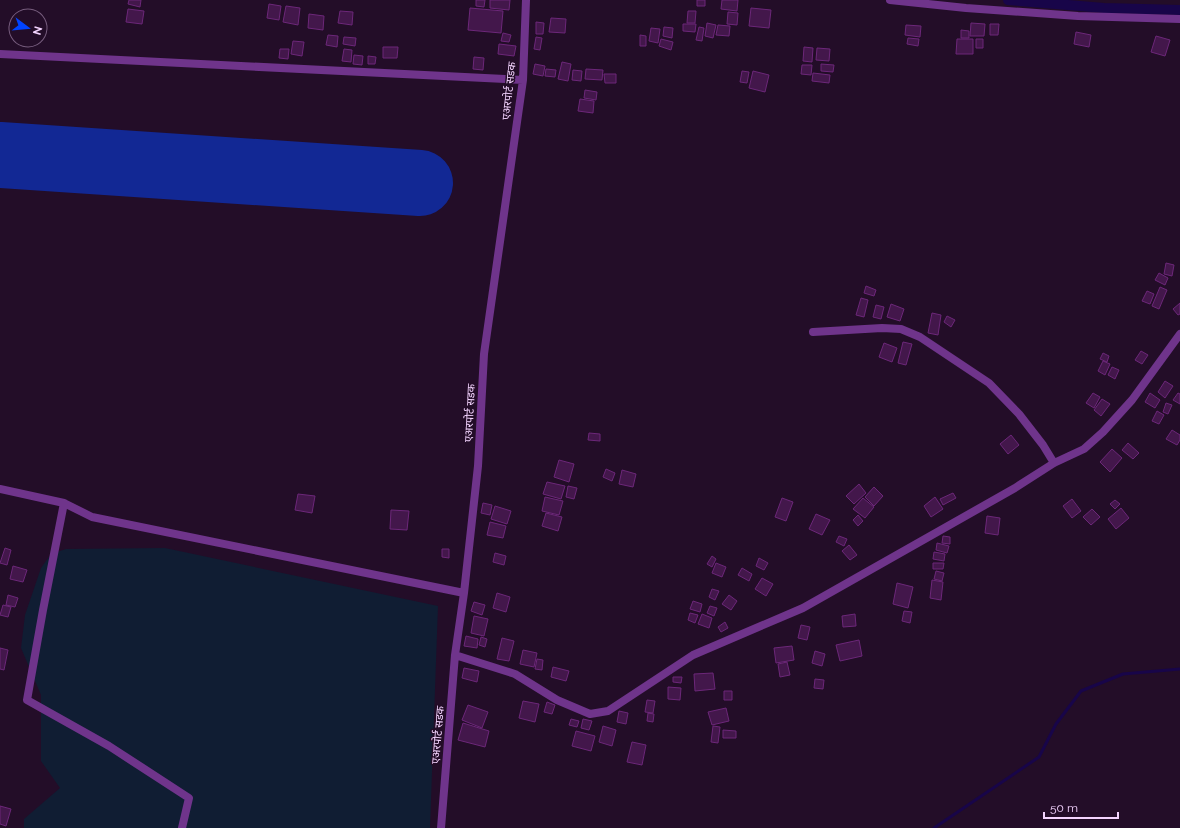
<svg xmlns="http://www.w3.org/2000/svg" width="1180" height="828" font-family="Raleway,'Noto Sans Devanagari',sans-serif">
  <rect width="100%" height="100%" fill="#230d28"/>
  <path fill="#101d33" d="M165,548L438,606L430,828H24V819L60,788L41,761V695L21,648L25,615L41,568L51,554L66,549Z"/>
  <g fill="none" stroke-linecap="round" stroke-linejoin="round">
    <path stroke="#180549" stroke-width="3" d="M934,828L1039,757L1056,724L1081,691L1123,674L1180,669"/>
    <path stroke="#180549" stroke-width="10" d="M1008,0L1104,8L1180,10"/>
    <path stroke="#122894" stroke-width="66" d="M0,155L420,183"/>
  </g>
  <path fill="#43174b" stroke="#6c2779" d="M129,0H141L140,7L128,4Z
    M476,0H485L484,7L476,6Z
    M490,0H510L509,10L490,8Z
    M697,0H705V6H697Z
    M722,0H738L737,11L721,9Z
    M269,4L281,6L279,20L267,18Z
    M286,6L300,8L298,25L283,22Z
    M470,8L503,11L501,33L468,30Z
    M751,8L771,10L769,28L749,26Z
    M128,9L144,11L142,24L126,22Z
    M340,11L353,12L352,25L338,23Z
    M688,11H696L695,23H687Z
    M728,12L738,13L737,25L727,24Z
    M309,14L324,16L323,30L308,28Z
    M551,18L566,19L565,33L549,32Z
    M536,22L544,23L543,34H536Z
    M707,23L716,25L713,38L705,36Z
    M971,23L985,24L984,36H970Z
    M683,24H696L695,32L683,31Z
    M990,24H999L998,35H990Z
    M718,25L730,26L729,36L716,35Z
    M906,25L921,26L920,37L905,35Z
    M664,27L673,28L672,38L663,36Z
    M699,27L704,28L702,41L696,40Z
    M651,28L660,29L658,43L649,41Z
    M961,30L969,31V38H961Z
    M1076,32L1091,35L1089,47L1074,44Z
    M503,33L511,35L509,42L501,41Z
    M328,35L338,36L337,47L326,45Z
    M640,35L646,36V46H640Z
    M1156,36L1170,40L1165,56L1151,52Z
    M344,37L356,38L355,46L343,44Z
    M536,37L542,38L540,50L534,49Z
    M908,38L919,39L918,46L907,44Z
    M661,39L673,42L671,50L659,46Z
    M957,39H973V54H956Z
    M976,39H983V48H976Z
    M293,41L304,42L302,56L291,54Z
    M499,44L516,46L514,56L498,54Z
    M383,47H398L397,58H383Z
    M804,47L813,48L812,62L803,61Z
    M817,48L830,49L829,61L816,60Z
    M280,49H289L288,59L279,58Z
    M344,49L352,50L351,62L342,61Z
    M354,55L363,56L362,65L353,64Z
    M368,56L376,57L375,64H368Z
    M474,57L484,58L483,70L473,69Z
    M562,62L571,64L568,81L558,79Z
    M535,64L545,66L543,76L533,74Z
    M821,64L834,65L833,72L821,71Z
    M802,65H812L811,75L801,74Z
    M546,69L556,70L555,77L545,76Z
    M586,69L603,70L602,80L585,79Z
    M573,70L582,71L581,81L572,80Z
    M742,71L749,72L747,83L740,82Z
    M753,71L769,75L765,92L749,88Z
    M813,73L830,75L829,83L812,81Z
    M604,74H616V83H605Z
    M585,90L597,92L596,100L584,98Z
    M580,99L594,101L593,113L578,111Z
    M1166,263L1174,265L1172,276L1164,274Z
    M1159,273L1168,278L1165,285L1155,280Z
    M866,286L876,290L874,296L864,293Z
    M1160,287L1167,290L1159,309L1152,306Z
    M1147,291L1154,294L1150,304L1142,301Z
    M861,298L868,300L864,317L856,315Z
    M1180,303V314L1178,315L1173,309Z
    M891,304L904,309L900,321L887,317Z
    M876,305L884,307L881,319L873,317Z
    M932,313L941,315L938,335L928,333Z
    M947,316L955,320L951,327L944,322Z
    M903,342L912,344L906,365L898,363Z
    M884,343L897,348L892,362L879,357Z
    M1141,351L1148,355L1142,364L1135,360Z
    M1103,353L1109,356L1107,362L1100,359Z
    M1103,361L1110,364L1105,375L1098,371Z
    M1112,367L1119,370L1115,379L1108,375Z
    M1165,381L1173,386L1165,398L1158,392Z
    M1093,393L1100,397L1094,408L1086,403Z
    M1150,393L1160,400L1155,408L1145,402Z
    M1178,393L1180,394V404L1173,400Z
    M1102,399L1110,404L1101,416L1094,410Z
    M1166,403L1172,405L1168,414L1163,412Z
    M1157,411L1164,415L1159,424L1152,421Z
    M1172,430L1180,435V440L1177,445L1166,439Z
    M589,433L600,434V441L588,440Z
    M1011,435L1019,445L1008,454L1000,444Z
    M1128,443L1139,453L1133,459L1122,450Z
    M1112,449L1122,458L1110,472L1100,462Z
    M559,460L574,464L569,482L554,477Z
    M606,469L615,473L612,481L603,477Z
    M622,470L636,474L633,487L619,484Z
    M547,482L565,486L561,499L543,494Z
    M859,484L866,493L854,504L846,496Z
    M568,486L577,488L574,499L566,497Z
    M874,487L883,496L874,506L865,497Z
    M953,493L956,498L943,505L940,499Z
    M298,494L315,496L312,513L295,510Z
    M545,497L563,501L559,515L542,511Z
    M935,497L943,509L931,517L924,506Z
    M782,498L793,502L786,521L775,517Z
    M863,498L874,507L865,518L853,509Z
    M1072,499L1081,511L1072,518L1063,506Z
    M1115,500L1120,504L1115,509L1110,504Z
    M483,503L492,505L490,515L481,513Z
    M495,506L511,511L507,524L491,519Z
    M1121,508L1129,518L1116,529L1108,519Z
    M1092,509L1100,517L1091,525L1083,517Z
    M391,510L409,511L407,530L390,529Z
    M546,513L562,517L558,531L542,526Z
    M816,514L830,520L822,535L809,529Z
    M858,515L863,521L858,526L853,520Z
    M987,516L1000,518L998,535L985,533Z
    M490,522L506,526L503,538L487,535Z
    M839,536L847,539L844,546L836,542Z
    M943,536L950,537V544L942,543Z
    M937,543L949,546L947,553L936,550Z
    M849,545L857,555L850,560L842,551Z
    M5,548L11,550L7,565L0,563Z
    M442,549H449V558L442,557Z
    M934,552L945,554L944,561L933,559Z
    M495,553L506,556L504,565L493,562Z
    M712,556L716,559L712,567L707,564Z
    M759,558L768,563L764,570L756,566Z
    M716,563L726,567L722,577L712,573Z
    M933,563H944L943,569H933Z
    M13,566L27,570L23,582L10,579Z
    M742,568L752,574L749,581L738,575Z
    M936,571L944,573L942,581L934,579Z
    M762,578L773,584L766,596L755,589Z
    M932,580L943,582L941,600L930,598Z
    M897,583L913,587L908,608L893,604Z
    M712,589L719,591L715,600L709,597Z
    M497,593L510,597L506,612L493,608Z
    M8,595L18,598L15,607L6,605Z
    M729,595L737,601L731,610L722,604Z
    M693,601L702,604L700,612L690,609Z
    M474,602L485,605L482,615L471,611Z
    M3,605L11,607L8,617L0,615Z
    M710,606L717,608L714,616L707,613Z
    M904,611L912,612L910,623L902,621Z
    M690,613L698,615L695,623L688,620Z
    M702,614L712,618L709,628L698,624Z
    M855,614L856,626L843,627L842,616Z
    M474,616L488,619L484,636L471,633Z
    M725,622L728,628L721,632L718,627Z
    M801,625L810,627L807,640L798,638Z
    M466,636L478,639L477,648L464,646Z
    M481,637L487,639L485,647L479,645Z
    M502,638L514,641L509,661L497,659Z
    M859,640L862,656L840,661L836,645Z
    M792,646L794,660L776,663L774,648Z
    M0,648L8,650L4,670L0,669Z
    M523,650L537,653L534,667L520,664Z
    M815,651L825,654L822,666L812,663Z
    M537,659L543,660L542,670L535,669Z
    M787,662L790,675L780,677L778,664Z
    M553,667L569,671L566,681L551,677Z
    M464,668L479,671L477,682L462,678Z
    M713,673L715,689L695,691L694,674Z
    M673,677H682L681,683L673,682Z
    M815,679L824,680L823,689L814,688Z
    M668,687L681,688L680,700L668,699Z
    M724,691H732V700H724Z
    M647,700L655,701L653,713L645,712Z
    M523,701L539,704L535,722L519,718Z
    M547,702L555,705L552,714L544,712Z
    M468,705L488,712L482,728L462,720Z
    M726,708L729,721L712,725L708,712Z
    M619,711L628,713L626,724L617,722Z
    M648,713L654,714L653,722L647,721Z
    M571,719L579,721L577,727L569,725Z
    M583,719L592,721L589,730L581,728Z
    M463,723L489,731L485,747L458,740Z
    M603,726L616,730L612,746L599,742Z
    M713,726L720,727L718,743L711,742Z
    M723,730L736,731V738H723Z
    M576,731L595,736L591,751L572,746Z
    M632,742L646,745L642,765L627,762Z
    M0,806L11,809L6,826L0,824Z"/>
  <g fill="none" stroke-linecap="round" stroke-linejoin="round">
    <path stroke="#6f348b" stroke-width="8" d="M890,0L966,8L1078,16L1180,19
      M0,54L523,80
      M813,332L882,328L901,329L920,337L989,383L1019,414L1043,445L1054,463
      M0,489L64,503L92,517L464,593
      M64,503L43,610L27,700L109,746L189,798L182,828
      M455,655L515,674L557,700L590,714L608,711L693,655L803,608L1015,488L1054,463L1084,449L1103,432L1132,400L1180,334
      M441,828L455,655L464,593L478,466L484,354L523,80L526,0"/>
  </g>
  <g text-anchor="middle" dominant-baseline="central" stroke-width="3" stroke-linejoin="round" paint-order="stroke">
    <g font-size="11" fill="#f4d4ff" stroke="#230d28">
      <text transform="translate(509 91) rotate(-84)">एअरपोर्ट सडक</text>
      <text transform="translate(470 413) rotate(-87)">एअरपोर्ट सडक</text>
      <text transform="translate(438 735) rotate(-85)">एअरपोर्ट सडक</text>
    </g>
  </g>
  <g transform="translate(28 28) rotate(106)"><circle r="19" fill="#230d28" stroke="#775d7e"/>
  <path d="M0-3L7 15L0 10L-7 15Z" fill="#0043ff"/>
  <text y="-6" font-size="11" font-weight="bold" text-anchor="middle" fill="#f4d4ff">N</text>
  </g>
  <path d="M1044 812v6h74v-6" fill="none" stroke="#f4d4ff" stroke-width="2"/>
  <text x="1050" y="812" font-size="12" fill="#f4d4ff" stroke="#230d28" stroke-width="3" paint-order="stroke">50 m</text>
</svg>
